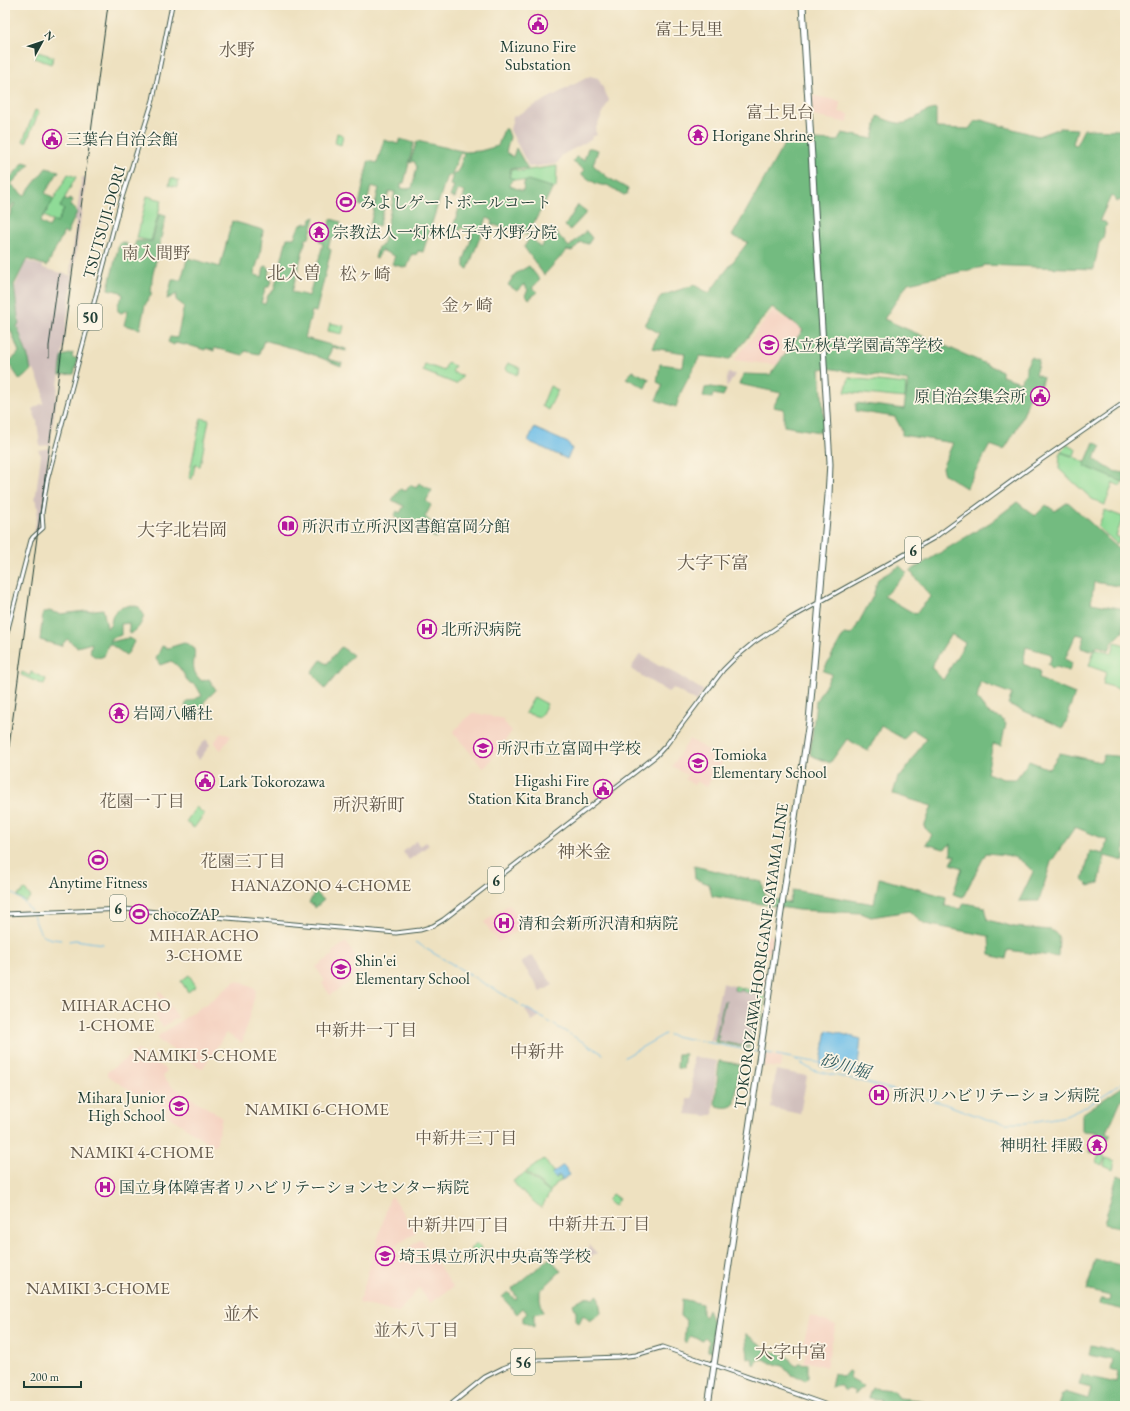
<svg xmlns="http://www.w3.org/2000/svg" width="1130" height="1411" font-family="'EB Garamond','Noto Serif JP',serif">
  <rect width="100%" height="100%" fill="#fcf5e5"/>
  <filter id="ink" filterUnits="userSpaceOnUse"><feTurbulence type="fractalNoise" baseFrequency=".025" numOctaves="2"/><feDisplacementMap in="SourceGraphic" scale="8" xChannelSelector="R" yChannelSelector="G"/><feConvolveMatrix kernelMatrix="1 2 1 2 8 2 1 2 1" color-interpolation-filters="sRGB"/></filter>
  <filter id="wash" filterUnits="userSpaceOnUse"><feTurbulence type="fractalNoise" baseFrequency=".012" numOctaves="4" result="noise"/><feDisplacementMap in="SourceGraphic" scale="16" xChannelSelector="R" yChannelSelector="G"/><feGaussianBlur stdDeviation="0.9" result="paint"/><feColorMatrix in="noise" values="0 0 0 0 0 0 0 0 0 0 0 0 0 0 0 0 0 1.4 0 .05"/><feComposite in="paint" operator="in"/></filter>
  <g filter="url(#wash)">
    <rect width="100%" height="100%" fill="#eee1c0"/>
    <path fill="#f5d3c2" d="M811,95L840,101L839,112L849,114L848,123L813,116Z
      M773,311L784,319L786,316L803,330L776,365L734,360Z
      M472,713L491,716L494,718L495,717L505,719L504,722L512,731L488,764L483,768L453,732Z
      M223,733L231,736L221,750L214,743L220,734Z
      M690,739L724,760L706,787L697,781L694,785L685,779L687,775L672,766Z
      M509,904L525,927L498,942L484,922Z
      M763,934L773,936L771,952L760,950Z
      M346,942L366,971L330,995L322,983L325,981L316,967L333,955L332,952Z
      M756,972L769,974L767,984L762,987L754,985Z
      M235,981L241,982L255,989L256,991L242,1043L226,1033L202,1069L158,1040V1036L213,999Z
      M160,991L178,1017L163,1027L150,1008L162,1000L158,993Z
      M138,1050L167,1070L163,1077L173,1087L222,1117L216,1145L213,1146L107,1075V1072Z
      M764,1054L782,1057L780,1068L764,1066L763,1062Z
      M390,1197H392L416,1232L393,1248L402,1263L410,1257L405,1250L421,1239L453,1287L430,1303L419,1288L398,1313L359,1303Z
      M810,1316L836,1325L826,1367L809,1362H804L807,1347L803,1346Z"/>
    <path fill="#d1c0bd" d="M590,76L598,78L609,100L595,130L597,135L591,137L592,139L562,155L559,161L556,164L529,167L510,130L513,117Z
      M82,177L86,178L73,275L70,274L76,220H74L77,212Z
      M27,261L43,266V268L73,276L50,445L40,446L37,421L32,409L43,403V390L34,370L31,371L29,360L17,325L19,324L15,287L25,263Z
      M728,373L735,374L729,385L726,386Z
      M50,448L47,465L49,466L42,527L39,531L34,534L38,509L37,503L34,498L36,494L41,455L38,450Z
      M640,654L659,666H663L704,691L696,702L673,688L668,692L632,670L631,668Z
      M206,739L210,745L199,760L194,754Z
      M416,841L420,846L426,842L429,845L409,860L403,852Z
      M532,955L553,985L541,992L521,962Z
      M722,983L762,993L765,998L761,1024H759L758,1028L752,1027L749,1048L710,1040Z
      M527,1009L540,1016L532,1021L525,1010Z
      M693,1057L717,1061L713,1115H709L708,1116L686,1114L687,1098H692Z
      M776,1070L807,1076L800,1114L771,1108Z
      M589,1245L597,1253L589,1259Z"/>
    <path fill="#8fdb97" stroke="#578c66" d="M38,52L54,57L51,64L34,58Z
      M35,110L39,112L26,143L23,141Z
      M337,133L343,135L341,145L335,143Z
      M557,166L556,188L509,178L511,169L522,171Z
      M68,174L76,177L60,207L64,209L57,223L44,216Z
      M171,178L179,181L177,187L169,185Z
      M147,196L162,200L151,241L137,238Z
      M330,323L344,326L342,334L328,331Z
      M447,363L455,366L452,372L463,376L456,384L423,371L425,364L444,371Z
      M508,363L520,368L517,375L505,369Z
      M849,378L906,384L905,398L845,392Z
      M550,386L558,390L548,410L542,406Z
      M201,418L209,420L200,466L195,465L192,479L189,478L190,471Z
      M1067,445L1076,449L1074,456L1060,452Z
      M1060,452L1074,457L1123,481L1121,486L1113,483L1105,505L1092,499L1059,469Z
      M1105,510L1123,517L1116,536L1120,538L1117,544L1098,527Z
      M1115,642L1125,645V672L1120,689L1103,684L1106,672L1089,666L1095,648L1112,653Z
      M22,672L30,676L31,672L46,679L44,685L21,675Z
      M534,697L547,704L540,717L525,713Z
      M196,807L204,814L194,828L186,822Z
      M25,890L31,897L25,902L17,896Z
      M189,975L196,986L188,992L181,981Z
      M735,986L761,993L765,998L761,1020L757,1019L761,999L759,998L760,995L742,991L743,989H741V991L734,990Z
      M724,1001H727H725L717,1035L720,1036L718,1037L717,1041L748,1047L752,1025H755L756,1022L761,1023L759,1024L758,1028L752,1027L749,1048L715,1042Z
      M1100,1153H1102L1105,1158L1102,1165L1096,1162Z
      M1106,1158L1115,1161L1113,1170L1104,1166Z
      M544,1159L553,1172L551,1174L556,1179L558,1176L561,1177V1181L555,1184L550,1192L526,1172Z
      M525,1173L550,1193L541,1208L518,1188L513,1181Z
      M612,1194L619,1199L614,1206L607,1201Z
      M477,1244L482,1248L477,1256L470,1249Z"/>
    <path fill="#73bb80" stroke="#497c5a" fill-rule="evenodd" d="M936,109V128L969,129L974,122L981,120L1038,136L1060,128L1077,129L1073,144L1076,145L1084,129L1120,130L1125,132V202L1120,200L1117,202L1115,198L1111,196L1101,217L1100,221L1105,222L1107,225L1104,228C1105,232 1103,241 1099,243L1094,269L984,265L983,267L908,283L884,319L1002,371V376L1020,382L1026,373V367L1031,357L1039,360L1035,374L1043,377L1037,397L1029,396C1025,416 1015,432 1004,450L990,445L966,488L944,474L942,468L953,443L902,435V430L895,417L856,411V403L904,409L908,381L827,368L820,369L825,433L784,426V409L773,407L781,393L739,384L744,374L770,375L803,330L772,307L730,359L700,356L681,392L676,407L656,400L663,385L657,382L660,364L683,367L685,353L652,348L659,333L645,325L661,296L694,285L709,293L748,242L732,236L787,139L838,141L842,133L873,139L878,116C886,120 900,126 908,122C919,117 925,110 936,109Z
      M504,129H507L510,137L506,152L513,157L516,148L528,169L511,168L509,177L514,179L510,183V186L523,191L524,183L528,180L553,188L527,235L491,224L492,220L487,218L468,269L464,267V260L473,234L461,227L459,233L451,232L465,192L458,190L455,198L450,197L454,186L450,185L453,174L458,172L464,154L460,153L451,176L447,175L423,252L418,251L416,255L412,254L407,268L392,264L395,256L381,250L377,259L375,258L378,247L382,246L395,192L389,191L379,226L370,225L379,188L371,186L366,208L359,205L368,162L369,161L377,163L384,140L398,144L400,139L414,143L404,183H401V188L406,189L412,188L417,167L414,161L410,163L417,141L466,152L480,151L498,146Z
      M588,148H591L598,150L593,165L607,177L628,189L627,194L624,195L607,185C598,187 589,179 581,174L585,170L573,162L576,157L584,160Z
      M24,162L30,164L11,184L24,196L46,168L59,171L45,193L54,199L40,222L49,227L53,220L57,223L64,209L60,207L64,199L68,201L69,198L73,200L70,206L74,207L77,212L67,234L64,232L47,266L27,259L14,285L19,324L17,326L29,360L31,371L20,380L8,362L16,356L19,352L11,331L5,323V222L12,212L11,210L15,204L14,203L10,208H8L11,200L5,207V193L8,188L7,182Z
      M578,205L587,212L570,230L565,226Z
      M159,214L166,216L152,278L151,295L145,305L140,329L124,325L128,310L121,313L118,311C116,304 120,301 123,296L121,292L108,289L119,244L122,242L127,244L126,251L132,253L136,241H152Z
      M315,217L309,238L306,239L292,292L309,296L323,244L320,242V235L323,229L328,228L331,219L341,222L335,239L331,238L328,248L331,250L316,312L312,311L305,338L346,349V351L332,347L328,359L342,363L341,366L309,353L264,340L259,354L245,351L243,355L214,348V351L206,348L205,350L185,344V345L175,343L174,345L168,342L170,337L177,338L184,306L176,300L177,294L167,299L172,280H181L186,263L188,258L220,267L232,221L263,230L260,255L254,273L255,275L262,277L264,267L266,266L269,268L268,279L271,281L269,287H266L261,303L265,304L268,295L274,290L287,238H294C299,229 297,223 310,223L311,219Z
      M554,230L569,247L586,231L592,238L588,244L581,242L572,251L567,250L544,275L524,247L531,236L540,248Z
      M529,266L540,280L532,288L538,292L529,299L525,295L528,290L524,284L517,291L508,285L515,274Z
      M73,353L72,357L78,359L74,374L60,375L62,356Z
      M633,371L649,379L645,388L626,378Z
      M712,387L726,390L723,396L713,394L712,398L703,397L705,388Z
      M1094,442L1101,446L1094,459L1113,471L1125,473V483L1084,466Z
      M419,483L432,490L426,501L431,505L425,517L438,528L436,532L438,534L436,538L394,517L397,511L400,513L404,506L392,500L400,489L406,491L410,485L416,488Z
      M1017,502L1035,516L1046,505L1055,511L1068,502L1122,552L1125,551V587L1094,582L1091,603L1125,609L1123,632L1112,643L1109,650L1098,646L1091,651L1081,648L1085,636L1076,634L1065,659L1072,663L1069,671L1057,667L1052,668L1048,664L1051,659V654L1026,647L1023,664L1040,671L1039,679L1075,694L1068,712L1070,713L1063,728L1008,704L1012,694L980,682L977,699L988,713L1002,719L1006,724L1001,746L993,744L987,773L1003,779H1016L1029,761L1049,769L1060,753L1101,762L1104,755L1125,757L1124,861L1105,856L1099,883L1089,886L1083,880L1090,851L1104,854L1107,840L1075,827L1051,862L1039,901H1019L1033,872C1018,854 1007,855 986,853L963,897L953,894L962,868L951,864L955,856L951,855V844L944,849L926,844L932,835L924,827L932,806L893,794L898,777L902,775L926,738L912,729L904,739L881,726L868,751L847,739L830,763L810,755L816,701L832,674L823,671L844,634L852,635L873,596L878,579L900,566L907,573L884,596L915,614L931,597L910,571L991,522ZM951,634L965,643L943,680L931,667Z
      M131,605L139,607L144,615C142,623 138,631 129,634V623L121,624V635L110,639V642L128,638L135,641C131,645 131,651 126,655L110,644L108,645L104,656C98,659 95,657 90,653L92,643L77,647L67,639L61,646L40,640L43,613L49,611L60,614L103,609L107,628L111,625C112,610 118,608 131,605Z
      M184,643C207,648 182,666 202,681L209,679L216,690L204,702C205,712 203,718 192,716L185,706L187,702L202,696L196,685L188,682C184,674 179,665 171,661L160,665L156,659L162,646L168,648Z
      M341,647L353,655L325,689L312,672L321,660L327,664Z
      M694,866L762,882L765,896L789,903L793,890L874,904L879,878L946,897L945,906L961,909L964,903L985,907L988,920L1014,927L1051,930L1059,936L1058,957L1008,950L1006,959L990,955L989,936L925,924L909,911L871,917L861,913L798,910L712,896L709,884L695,879Z
      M315,892L324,900L315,908L314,905L309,903Z
      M678,1054H685L683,1069L677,1068Z
      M719,1061L738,1064L739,1066L735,1103C731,1109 722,1108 715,1105Z
      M1125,1085V1095L1121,1100L1107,1132L1110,1134V1136L1099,1152L1097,1150V1148L1100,1146L1101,1142L1097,1140L1094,1147L1091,1146L1095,1151L1094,1153L1089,1152L1094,1135L1098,1132L1082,1131V1114Z
      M1118,1175L1125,1178V1228L1104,1224L1117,1176Z
      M550,1258L561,1271L540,1291V1299L543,1312L534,1314V1327L523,1322V1317L527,1313L523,1308L517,1314L502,1297L508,1292L515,1300L517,1298L512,1289Z
      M1095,1259L1125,1266V1310L1100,1304L1101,1299L1109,1300L1110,1296L1087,1290Z
      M598,1295L601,1313L590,1321L583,1315L579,1323L576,1321V1312L573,1304C580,1300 585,1295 593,1299Z
      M682,1299L702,1304V1314L705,1317L708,1310L714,1325L711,1352L708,1351L709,1341L705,1337L702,1340L690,1336L687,1342H684L686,1320L681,1316Z
      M746,1334L767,1349L788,1357L793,1364L797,1366L799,1363L808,1364V1379L805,1381L802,1378L791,1375L790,1372L786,1370L783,1366L771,1363L764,1359L758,1360L755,1366L753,1364L752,1358L748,1359C748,1351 745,1341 746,1334Z
      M1091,1345L1125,1353V1406H1058L1062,1394H1064L1065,1392L1088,1399L1091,1388L1079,1385L1082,1375L1116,1383L1118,1372L1111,1370L1113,1360L1089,1355Z
      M848,1371L851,1372L850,1379L863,1386L855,1395L854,1391L849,1389L845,1391L841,1386H837L831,1388L834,1373L843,1377Z
      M872,1388L894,1390L899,1398L919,1400L934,1406H886L880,1405L881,1399H873L868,1398Z"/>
    <path fill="#6cbde8" stroke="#467d8e" d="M534,428L568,443L572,449L567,459L528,441Z
      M827,1030L861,1039L857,1075L820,1066Z
      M562,1166H564L570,1175L562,1180L561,1177L558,1175L556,1179L551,1174Z"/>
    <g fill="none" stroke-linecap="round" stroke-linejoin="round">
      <path stroke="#6cbde8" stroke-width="1" d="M5,888L24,902L31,911
        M33,915C41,934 38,938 61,940
        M69,941L75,940L103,944
        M415,942L422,946
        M423,947L445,960
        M447,961L477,979
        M478,980L508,997
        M510,998L519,1004
        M522,1006L540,1016
        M541,1017L571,1035
        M669,1035L758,1052
        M573,1036L603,1054
        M762,1052L792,1058L812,1070L864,1082L942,1103L986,1119L1007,1123H1025L1066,1116L1085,1107L1125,1081
        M625,1057L665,1034
        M796,1059L821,1063"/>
    </g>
  </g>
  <g filter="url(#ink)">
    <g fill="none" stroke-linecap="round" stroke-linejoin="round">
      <defs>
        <path id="major" d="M5,640L31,540L33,537L43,528L42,513L47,481L120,204L153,100L172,5
          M5,914L124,909L396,933L420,930L433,926L443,920L656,756L667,744L723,670L735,658L753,643L791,618L934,538L1031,467L1125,402
          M449,1406L485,1377L503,1368L516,1363L538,1360L619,1357L636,1355L663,1347L830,1406
          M707,1406L808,721L827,495L829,462L801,5
          M709,1406L810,723L830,496L831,464L804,5"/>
      </defs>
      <use href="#major" stroke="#3e5649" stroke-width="5"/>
      <use href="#major" stroke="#fff" stroke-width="3"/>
      <path stroke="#1f3d34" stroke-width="1" d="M49,358V346L59,274
        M5,777L108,5"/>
    </g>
  </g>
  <defs>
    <symbol id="civic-ring" viewBox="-11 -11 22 22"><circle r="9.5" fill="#fcf5e5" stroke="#b5179e" stroke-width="1.5"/><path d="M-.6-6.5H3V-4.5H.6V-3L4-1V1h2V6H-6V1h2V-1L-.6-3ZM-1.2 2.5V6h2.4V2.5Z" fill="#b5179e"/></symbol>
    <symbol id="temple-ring" viewBox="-11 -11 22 22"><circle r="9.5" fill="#fcf5e5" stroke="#b5179e" stroke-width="1.5"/><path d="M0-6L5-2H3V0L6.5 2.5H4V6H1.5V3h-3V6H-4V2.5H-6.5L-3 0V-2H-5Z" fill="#b5179e"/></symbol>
    <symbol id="stadium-ring" viewBox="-11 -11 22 22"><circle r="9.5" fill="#fcf5e5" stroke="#b5179e" stroke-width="1.5"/><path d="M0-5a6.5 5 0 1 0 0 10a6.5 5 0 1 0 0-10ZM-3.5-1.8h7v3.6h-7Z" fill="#b5179e"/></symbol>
    <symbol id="school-ring" viewBox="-11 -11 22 22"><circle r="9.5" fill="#fcf5e5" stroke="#b5179e" stroke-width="1.5"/><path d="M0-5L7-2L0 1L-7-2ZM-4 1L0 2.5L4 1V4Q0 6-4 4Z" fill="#b5179e"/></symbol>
    <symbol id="library-ring" viewBox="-11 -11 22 22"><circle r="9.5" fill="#fcf5e5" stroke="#b5179e" stroke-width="1.5"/><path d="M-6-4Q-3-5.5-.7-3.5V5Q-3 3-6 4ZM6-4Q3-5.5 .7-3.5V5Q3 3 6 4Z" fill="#b5179e"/></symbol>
    <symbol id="hospital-ring" viewBox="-11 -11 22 22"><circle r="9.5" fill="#fcf5e5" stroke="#b5179e" stroke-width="1.5"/><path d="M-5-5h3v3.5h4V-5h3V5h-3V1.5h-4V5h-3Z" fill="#b5179e"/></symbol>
  </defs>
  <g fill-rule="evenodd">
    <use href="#civic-ring" x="527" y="13" width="22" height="22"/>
    <use href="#temple-ring" x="687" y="124" width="22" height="22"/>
    <use href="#civic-ring" x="41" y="128" width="22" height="22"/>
    <use href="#stadium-ring" x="335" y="191" width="22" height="22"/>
    <use href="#temple-ring" x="308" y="221" width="22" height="22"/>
    <use href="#school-ring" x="758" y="334" width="22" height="22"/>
    <use href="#civic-ring" x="1029" y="385" width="22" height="22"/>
    <use href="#library-ring" x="277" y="515" width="22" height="22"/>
    <use href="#hospital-ring" x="416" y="618" width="22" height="22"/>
    <use href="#temple-ring" x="108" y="702" width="22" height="22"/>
    <use href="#school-ring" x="472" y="737" width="22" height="22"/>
    <use href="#school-ring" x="687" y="752" width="22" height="22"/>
    <use href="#civic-ring" x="194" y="770" width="22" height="22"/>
    <use href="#civic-ring" x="592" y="778" width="22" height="22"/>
    <use href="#stadium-ring" x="87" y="849" width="22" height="22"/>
    <use href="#stadium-ring" x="128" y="903" width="22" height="22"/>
    <use href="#hospital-ring" x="493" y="912" width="22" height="22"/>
    <use href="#school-ring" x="330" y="958" width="22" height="22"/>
    <use href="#hospital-ring" x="868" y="1084" width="22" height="22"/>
    <use href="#school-ring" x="168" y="1095" width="22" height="22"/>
    <use href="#temple-ring" x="1086" y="1134" width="22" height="22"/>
    <use href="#hospital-ring" x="94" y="1176" width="22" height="22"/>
    <use href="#school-ring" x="374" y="1245" width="22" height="22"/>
  </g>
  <g text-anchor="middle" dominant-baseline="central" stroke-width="3.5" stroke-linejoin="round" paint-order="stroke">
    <g fill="#fcf5e5" stroke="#617469" stroke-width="1">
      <rect x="78" y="304" width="24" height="26" rx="3"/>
      <rect x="905" y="537" width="16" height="26" rx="3"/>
      <rect x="488" y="867" width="16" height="26" rx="3"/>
      <rect x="110" y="895" width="16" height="26" rx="3"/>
      <rect x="511" y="1349" width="24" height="26" rx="3"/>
    </g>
    <g font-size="15" font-weight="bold" fill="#1f3d34">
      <text x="90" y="317">50</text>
      <text x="913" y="550">6</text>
      <text x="496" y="880">6</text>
      <text x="118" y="908">6</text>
      <text x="523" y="1362">56</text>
    </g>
    <g font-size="16" fill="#1f3d34" stroke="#fcf5e5" text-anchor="start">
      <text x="538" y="46" text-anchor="middle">Mizuno Fire<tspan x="538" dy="18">Substation</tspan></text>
      <text x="712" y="135">Horigane Shrine</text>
      <text x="66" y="139">三葉台自治会館</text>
      <text x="360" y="202">みよしゲートボールコート</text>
      <text x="333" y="232">宗教法人一灯林仏子寺水野分院</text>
      <text x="783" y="345">私立秋草学園高等学校</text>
      <text x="1026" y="396" text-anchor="end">原自治会集会所</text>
      <text x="302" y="526">所沢市立所沢図書館富岡分館</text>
      <text x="441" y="629">北所沢病院</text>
      <text x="133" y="713">岩岡八幡社</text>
      <text x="497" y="748">所沢市立富岡中学校</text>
      <text x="712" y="754">Tomioka<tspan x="712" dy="18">Elementary School</tspan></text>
      <text x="589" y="780" text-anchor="end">Higashi Fire<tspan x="589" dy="18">Station Kita Branch</tspan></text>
      <text x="219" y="781">Lark Tokorozawa</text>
      <text x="98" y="882" text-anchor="middle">Anytime Fitness</text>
      <text x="153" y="914">chocoZAP</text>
      <text x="518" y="923">清和会新所沢清和病院</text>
      <text x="355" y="960">Shin'ei<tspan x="355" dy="18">Elementary School</tspan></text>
      <text x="893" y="1095">所沢リハビリテーション病院</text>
      <text x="165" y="1097" text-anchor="end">Mihara Junior<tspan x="165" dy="18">High School</tspan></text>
      <text x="1083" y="1145" text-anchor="end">神明社 拝殿</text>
      <text x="119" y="1187">国立身体障害者リハビリテーションセンター病院</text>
      <text x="399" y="1256">埼玉県立所沢中央高等学校</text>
    </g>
    <g font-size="16" fill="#1f3d34" stroke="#fcf5e5">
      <text transform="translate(104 222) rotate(-74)">TSUTSUJI-DORI</text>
      <text transform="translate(761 956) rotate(-82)">TOKOROZAWA-HORIGANE-SAYAMA LINE</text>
    </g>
    <g font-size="17" fill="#63594b" stroke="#fcf5e5">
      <text x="689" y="29">富士見里</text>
      <text x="780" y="112">富士見台</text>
      <text x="156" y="253">南入間野</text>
      <text x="365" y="274">松ヶ崎</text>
      <text x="467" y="305">金ヶ崎</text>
      <text x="142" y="801">花園一丁目</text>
      <text x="243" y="861">花園三丁目</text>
      <text x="321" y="885">HANAZONO 4-CHOME</text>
      <text x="204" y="935">MIHARACHO<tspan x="204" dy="20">3-CHOME</tspan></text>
      <text x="116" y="1005">MIHARACHO<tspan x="116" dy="20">1-CHOME</tspan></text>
      <text x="366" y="1030">中新井一丁目</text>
      <text x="205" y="1055">NAMIKI 5-CHOME</text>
      <text x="317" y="1109">NAMIKI 6-CHOME</text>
      <text x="466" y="1138">中新井三丁目</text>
      <text x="142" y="1152">NAMIKI 4-CHOME</text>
      <text x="599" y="1224">中新井五丁目</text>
      <text x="458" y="1225">中新井四丁目</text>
      <text x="98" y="1288">NAMIKI 3-CHOME</text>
      <text x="416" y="1330">並木八丁目</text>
    </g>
    <g font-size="17" font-style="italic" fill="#325d61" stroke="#fcf5e5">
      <text transform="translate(845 1066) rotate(16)">砂川堀</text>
    </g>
    <g font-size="18" fill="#63594b" stroke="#fcf5e5">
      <text x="237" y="49">水野</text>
      <text x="294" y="272">北入曽</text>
      <text x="182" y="529">大字北岩岡</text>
      <text x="713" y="562">大字下富</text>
      <text x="369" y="804">所沢新町</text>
      <text x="584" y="851">神米金</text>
      <text x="537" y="1051">中新井</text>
      <text x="241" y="1313">並木</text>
      <text x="791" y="1351">大字中富</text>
    </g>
  </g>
  <rect width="1130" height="1411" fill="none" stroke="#fcf5e5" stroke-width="20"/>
  <g transform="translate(42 42) rotate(50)" stroke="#fcf5e5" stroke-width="3" paint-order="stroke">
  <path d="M0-3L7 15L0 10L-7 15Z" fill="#1f3d34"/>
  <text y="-6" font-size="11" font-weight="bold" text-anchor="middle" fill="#1f3d34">N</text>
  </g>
  <path d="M24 1381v6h57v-6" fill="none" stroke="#1f3d34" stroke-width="2"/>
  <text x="30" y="1381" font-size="12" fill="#1f3d34" stroke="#fcf5e5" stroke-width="3" paint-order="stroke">200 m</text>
</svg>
